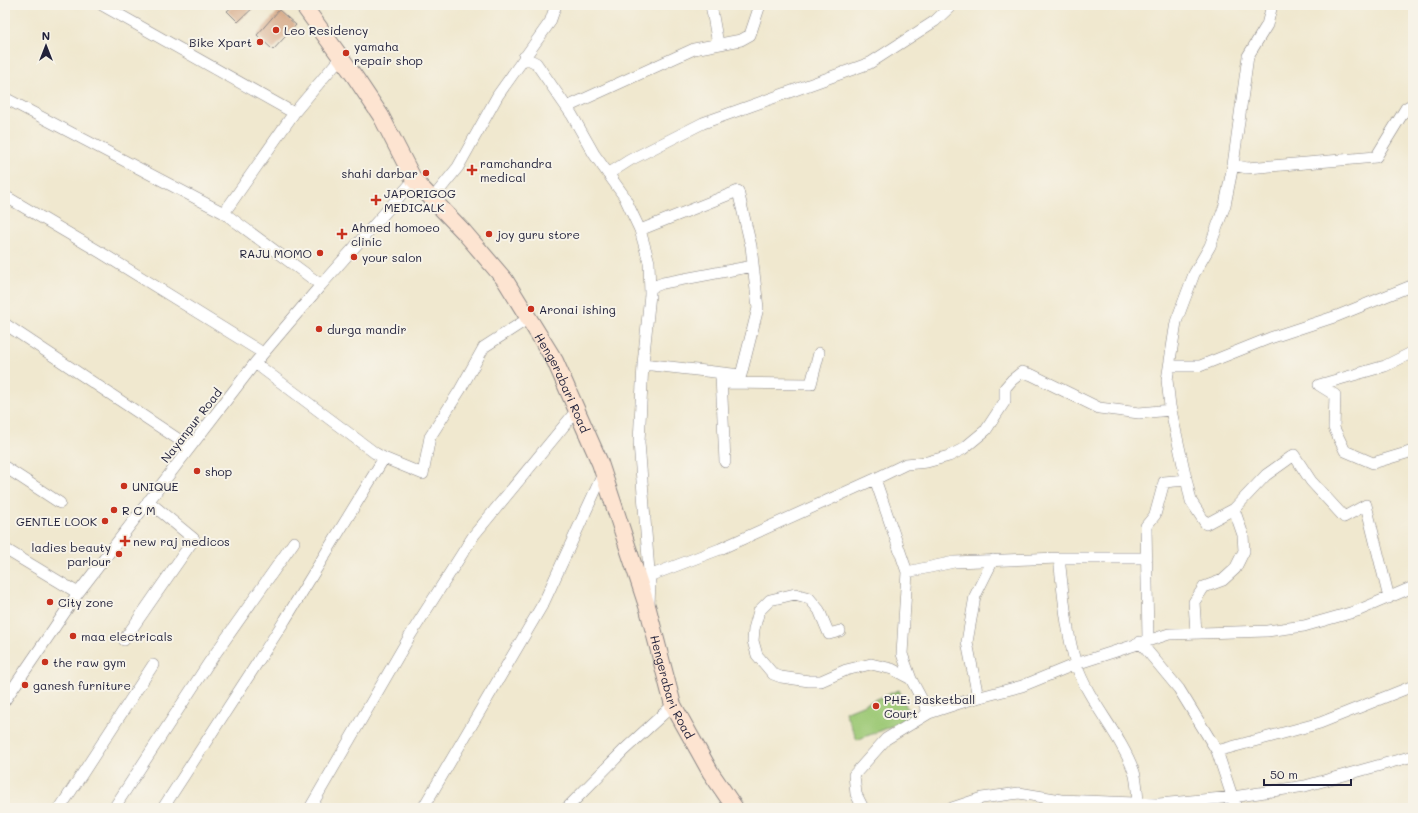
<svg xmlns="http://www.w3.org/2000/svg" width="1418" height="813" font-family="Mali,sans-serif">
  <rect width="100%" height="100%" fill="#f7f3e8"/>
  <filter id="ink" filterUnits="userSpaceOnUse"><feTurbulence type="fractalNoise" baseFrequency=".025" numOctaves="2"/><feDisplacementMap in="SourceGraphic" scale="8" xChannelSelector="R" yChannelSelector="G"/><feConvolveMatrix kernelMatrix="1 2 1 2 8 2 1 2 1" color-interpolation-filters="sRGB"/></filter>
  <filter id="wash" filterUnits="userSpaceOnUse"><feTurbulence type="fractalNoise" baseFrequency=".012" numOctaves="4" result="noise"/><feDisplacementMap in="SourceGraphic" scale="16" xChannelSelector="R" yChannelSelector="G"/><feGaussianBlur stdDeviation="0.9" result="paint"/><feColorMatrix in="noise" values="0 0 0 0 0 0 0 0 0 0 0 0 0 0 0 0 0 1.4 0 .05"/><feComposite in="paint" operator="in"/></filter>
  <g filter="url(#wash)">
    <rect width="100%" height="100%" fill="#f0e8cf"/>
    <path fill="#9dc976" stroke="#607658" d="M899,690L911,718L857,740L845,712Z"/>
    <g id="blocks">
      <path fill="#d6a987" d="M234,5H256L238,22L227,11Z
        M279,10L296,25L273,50L257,35Z"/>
    </g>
  </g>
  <g filter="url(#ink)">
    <use href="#blocks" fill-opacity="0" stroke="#898585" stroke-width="1"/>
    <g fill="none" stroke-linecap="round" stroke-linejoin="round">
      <defs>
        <path id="minor" d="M102,5L294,113L224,213L321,285
          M711,5L718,44
          M1272,5L1267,25L1248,56L1233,165L1247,168L1376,157L1406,108L1413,104
          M524,57L536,63L572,115L594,154L624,196L640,230L649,262L650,294L643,364L639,442L650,584L649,603
          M5,98L224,213
          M567,107L694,49L741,40L750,35L760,5
          M294,113L341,57
          M1233,165L1225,205L1210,246L1194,274L1176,322L1167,380L1170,406L1191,501L1206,524L1234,509L1266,475L1294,455L1311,481L1344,517L1366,505L1389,598
          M608,174L630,160L703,123L870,63L935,21L952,5
          M5,196L100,252L263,353
          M433,198L458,167L498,95L550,22L556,5
          M640,230L738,191L751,246L758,308L741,375L643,364
          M650,288L663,283L753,266
          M5,324L190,447
          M1413,352L1385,366L1319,385L1335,395L1334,428L1345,451L1373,463L1413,451
          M255,363L375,453L384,458L423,474L430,437L460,390L484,347L529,318
          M1170,366H1200L1270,338L1337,316L1411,286
          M721,376L725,462
          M722,383L811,384L819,353
          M5,467L60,503
          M875,479L907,572
          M5,549L78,593
          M1059,558C1063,591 1066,632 1076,664C1089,703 1120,733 1134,772C1137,781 1137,792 1138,802
          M649,576L720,549L875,479L906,464L927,462L949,456L963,449L986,430L1005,401V388L1012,380L1022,372L1032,375L1099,408L1139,413L1171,410
          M840,631L829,634L819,610L809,598L795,594L770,600L759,611L754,629L753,641L757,655L773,674L781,677L809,681H821L846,670L871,664L892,669L911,679
          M1196,633L1194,602L1204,587L1223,580L1235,569L1244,551L1243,535L1234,509
          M124,640L194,539L148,501
          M1148,640L1146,526L1155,515L1164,482L1186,480
          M1140,642L1179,689L1217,751L1236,808
          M978,697L967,642L975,596L993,560
          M5,700L78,593L255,363L321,285L414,180
          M929,713L911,679L902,654L907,572L954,562L1059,558H1147
          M1217,751L1320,723L1413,686
          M60,808L153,665
          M114,808L208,664L294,542
          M163,808L285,620L384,458
          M310,808L411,634L474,535L577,410
          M423,808L544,602L603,474
          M567,808L624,750L673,705
          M863,808L856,794L854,775L886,739L929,713L969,700L1022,686L1076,664L1169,634L1267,631L1304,626L1357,611L1413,587
          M952,808L982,798L1019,793L1061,800L1159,804L1233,797L1305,786L1413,756"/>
        <g id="secondary">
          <path id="s1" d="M303,5L355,77L381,116L414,180L464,232L505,280L555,361L600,463L648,609L673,705L711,773L735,808"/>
        </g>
      </defs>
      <use href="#minor" stroke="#898585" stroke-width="12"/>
      <use href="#secondary" stroke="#898585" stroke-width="18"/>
      <use href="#minor" stroke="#fff" stroke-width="11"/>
      <use href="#secondary" stroke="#fde4d1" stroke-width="16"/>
    </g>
  </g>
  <g fill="#c8321e" stroke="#f7f3e8" stroke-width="1.5">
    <circle cx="276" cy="30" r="4"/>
    <circle cx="260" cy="42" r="4"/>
    <circle cx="346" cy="53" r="4"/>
    <path d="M470 164h4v4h4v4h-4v4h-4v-4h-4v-4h4z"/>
    <circle cx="426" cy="173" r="4"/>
    <path d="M374 194h4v4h4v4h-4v4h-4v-4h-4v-4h4z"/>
    <path d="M340 228h4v4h4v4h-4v4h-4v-4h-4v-4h4z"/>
    <circle cx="489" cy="234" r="4"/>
    <circle cx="320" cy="253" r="4"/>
    <circle cx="354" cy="257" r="4"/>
    <circle cx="531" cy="309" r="4"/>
    <circle cx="319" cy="329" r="4"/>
    <circle cx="197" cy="471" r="4"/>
    <circle cx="124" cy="486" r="4"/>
    <circle cx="114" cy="510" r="4"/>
    <circle cx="105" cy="521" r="4"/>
    <path d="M123 535h4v4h4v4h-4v4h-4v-4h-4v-4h4z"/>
    <circle cx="119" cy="554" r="4"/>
    <circle cx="50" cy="602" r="4"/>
    <circle cx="73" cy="636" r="4"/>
    <circle cx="45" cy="662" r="4"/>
    <circle cx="25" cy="685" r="4"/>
    <circle cx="876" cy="706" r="4"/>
  </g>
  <g text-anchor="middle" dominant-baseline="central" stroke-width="4" stroke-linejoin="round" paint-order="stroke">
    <g font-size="12" fill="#22223b" stroke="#f7f3e8" text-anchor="start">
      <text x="284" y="30">Leo Residency</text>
      <text x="252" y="42" text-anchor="end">Bike Xpart</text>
      <text x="354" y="46">yamaha<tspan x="354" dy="14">repair shop</tspan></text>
      <text x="480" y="163">ramchandra<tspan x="480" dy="14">medical</tspan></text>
      <text x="418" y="173" text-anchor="end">shahi darbar</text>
      <text x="384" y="193">JAPORIGOG<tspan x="384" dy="14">MEDICALK</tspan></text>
      <text x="351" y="227">Ahmed homoeo<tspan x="351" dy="14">clinic</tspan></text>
      <text x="497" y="234">joy guru store</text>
      <text x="312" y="253" text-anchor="end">RAJU MOMO</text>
      <text x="362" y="257">your salon</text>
      <text x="539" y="309">Aronai ishing</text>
      <text x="327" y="329">durga mandir</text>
      <text x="205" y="471">shop</text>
      <text x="132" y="486">UNIQUE</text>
      <text x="122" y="510">R C M</text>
      <text x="97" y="521" text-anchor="end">GENTLE LOOK</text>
      <text x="133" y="541">new raj medicos</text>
      <text x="111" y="547" text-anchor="end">ladies beauty<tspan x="111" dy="14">parlour</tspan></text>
      <text x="58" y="602">City zone</text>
      <text x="81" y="636">maa electricals</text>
      <text x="53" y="662">the raw gym</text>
      <text x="33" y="685">ganesh furniture</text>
      <text x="884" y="699">PHE: Basketball<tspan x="884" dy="14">Court</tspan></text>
    </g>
    <g font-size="12" fill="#22223b" stroke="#f7f3e8">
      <text stroke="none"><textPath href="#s1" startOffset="461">Hengerabari Road</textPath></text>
      <text transform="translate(191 425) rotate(-52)">Nayanpur Road</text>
      <text stroke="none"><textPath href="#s1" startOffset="785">Hengerabari Road</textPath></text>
    </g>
  </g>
  <rect width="1418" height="813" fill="none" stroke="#f7f3e8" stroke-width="20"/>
  <g transform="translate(46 46)" stroke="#f7f3e8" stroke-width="3" paint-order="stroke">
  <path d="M0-3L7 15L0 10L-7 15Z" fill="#22223b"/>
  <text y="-6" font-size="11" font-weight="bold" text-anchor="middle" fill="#22223b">N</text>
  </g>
  <path d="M1264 779v6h87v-6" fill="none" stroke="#22223b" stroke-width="2"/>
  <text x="1270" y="779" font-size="12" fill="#22223b" stroke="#f7f3e8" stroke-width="3" paint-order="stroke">50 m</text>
</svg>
